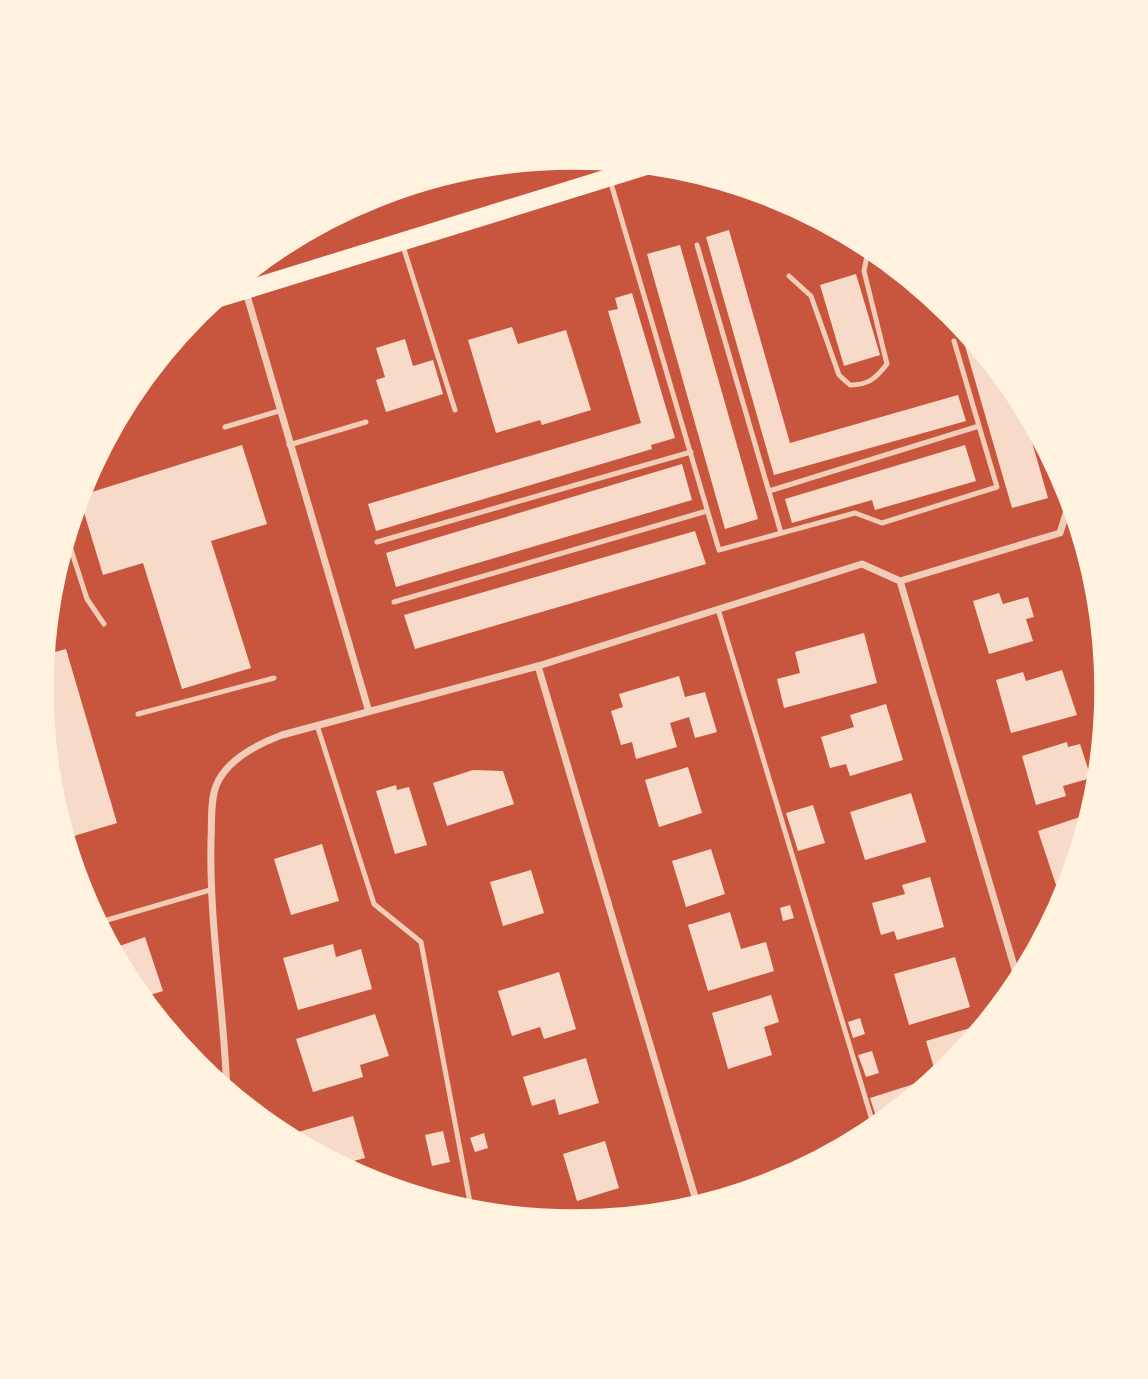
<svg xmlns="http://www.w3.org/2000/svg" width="1148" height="1379" font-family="'Roboto Serif',serif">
  <rect width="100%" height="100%" fill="#c8553d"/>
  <path fill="#f7dbc8" d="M729,230L790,443L958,395L966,421L774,475L706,237Z
    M680,245L758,519L725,529L647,254Z
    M856,274L880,355L844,366L820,285Z
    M632,293L675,438L651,445L652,449L376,531L368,504L641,423L608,311L618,309L615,298Z
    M512,327L518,344L566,330L591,410L542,425L540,420L496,433L468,340Z
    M971,336L1018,393L1048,498L1012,508L963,339Z
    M405,339L413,366L433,360L443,394L386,412L376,380L385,377L376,348Z
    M242,445L267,524L211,541L251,668L182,689L143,563L103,575L79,496Z
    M965,445L976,481L875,510L872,500L792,523L785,499Z
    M682,464L692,500L396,587L386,553Z
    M695,531L706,564L415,649L404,615Z
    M54,574L58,588L50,590L51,585Z
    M999,593L1003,604L1028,597L1034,617L1026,619L1033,641L989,654L973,601Z
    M864,633L877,683L784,708L777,679L800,673L795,652Z
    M66,649L117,823L74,836L45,739L40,689L44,655Z
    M1062,670L1077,715L1011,733L996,680L1023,672L1026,681Z
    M679,676L685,697L705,692L717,732L695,738L689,717L670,723L677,747L636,759L632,742L621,745L611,711L623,707L619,694Z
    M886,704L903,760L850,776L846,764L830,768L821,737L854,727L850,715Z
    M1067,742L1068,747L1080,744L1091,778L1063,786L1066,796L1036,805L1022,756Z
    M688,767L702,813L659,827L645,780Z
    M473,770L503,771L514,804L447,826L433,783Z
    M396,785L397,790L409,787L427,845L395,854L376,791Z
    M911,793L926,842L865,860L850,812Z
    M813,805L825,843L798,851L786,813Z
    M1092,813L1067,894L1060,897L1038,831Z
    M322,844L339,901L291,915L274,859Z
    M711,849L725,894L686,907L672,861Z
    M531,870L544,913L503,926L490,882Z
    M930,877L944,927L897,940L894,931L881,935L872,903L905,894L902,885Z
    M790,905L794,918L783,921L780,908Z
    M730,912L741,949L766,942L774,971L708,991L688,925Z
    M145,937L163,991L140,998L115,958L114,948Z
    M333,944L336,957L361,949L372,989L298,1010L283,958Z
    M955,957L970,1007L909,1025L894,974Z
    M559,972L576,1029L544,1039L540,1027L512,1036L498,991Z
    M771,995L779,1022L764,1027L772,1055L728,1069L712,1013Z
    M375,1014L389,1056L360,1065L363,1077L313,1092L296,1039Z
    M860,1018L865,1034L853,1038L848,1022Z
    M977,1026L979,1034L951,1067L937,1078L926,1041Z
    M872,1051L879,1073L866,1077L858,1055Z
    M586,1058L599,1103L559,1115L555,1099L532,1106L523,1077Z
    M917,1083L920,1093L879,1126L870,1098Z
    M353,1116L365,1158L350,1162L353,1170L349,1171L290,1140L288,1135Z
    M443,1131L450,1162L432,1166L425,1135Z
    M484,1133L488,1148L475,1152L470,1138Z
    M605,1141L619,1188L577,1201L563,1154Z
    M408,1187L411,1195L396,1191Z"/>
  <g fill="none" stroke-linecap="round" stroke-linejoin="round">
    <path stroke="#f1ccb7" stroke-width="5" d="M610,180L719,550L855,513L882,523L997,487L954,341
      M402,243L455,410
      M697,245L781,533
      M789,276L811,296L839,375L850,385C869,385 876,378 887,364L864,271L869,245
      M225,427L279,411
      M289,445L366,422
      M769,491L979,426
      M66,534L87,599L104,624
      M377,542L691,452
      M394,602L707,511
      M718,609L875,1130
      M138,714L274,678
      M317,725L374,904L421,942L472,1213
      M97,923L210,890"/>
    <path stroke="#f1ccb7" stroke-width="7" d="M241,275L369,712
      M900,581L1019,983
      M900,581L1060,533L1069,504L1061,474
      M538,666L698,1207
      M227,1092C224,1008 209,924 211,840C212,824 210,802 216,786C226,760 258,744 282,735L538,666L862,564L900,581"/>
    <path stroke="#fff3e0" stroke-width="18" d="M210,301L653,164"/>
  </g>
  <path d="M0 0H1148V1379H0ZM573 168H575A521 521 0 0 1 1096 689V690A521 521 0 0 1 575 1211H573A521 521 0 0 1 52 690V689A521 521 0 0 1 573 168Z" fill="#fff3e0" fill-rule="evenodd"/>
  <path fill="none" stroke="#fff3e0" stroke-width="3.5" d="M573 168H575A521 521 0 0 1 1096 689V690A521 521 0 0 1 575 1211H573A521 521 0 0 1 52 690V689A521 521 0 0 1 573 168Z"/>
</svg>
